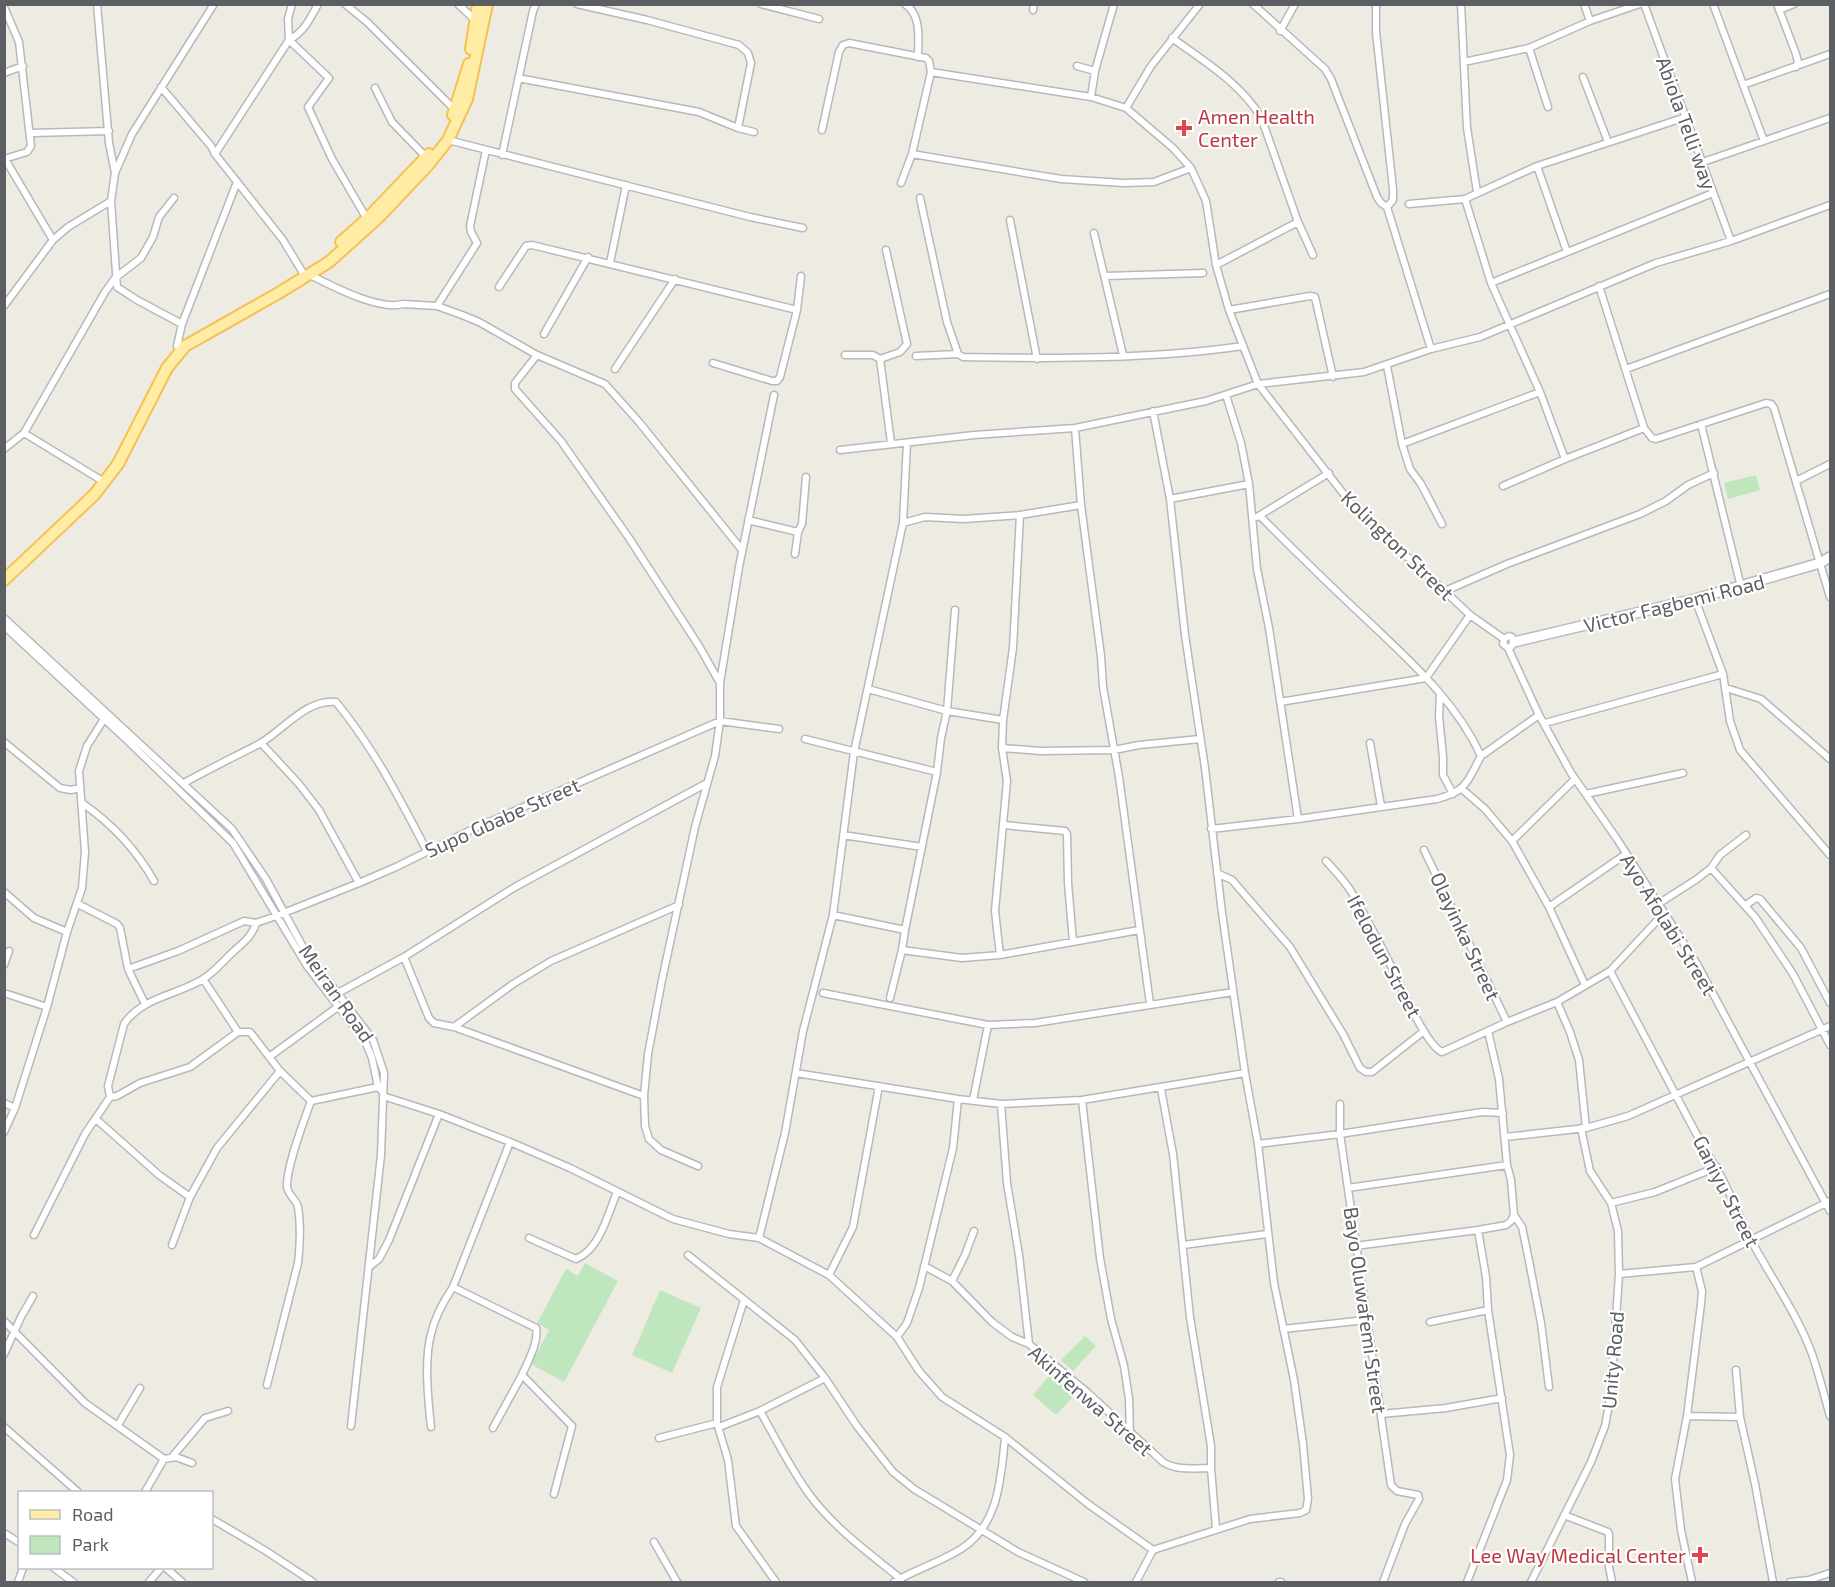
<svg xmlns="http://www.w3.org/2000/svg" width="1835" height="1587" font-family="'Exo 2',sans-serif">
  <rect width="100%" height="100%" fill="#eeebe2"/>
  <path fill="#c0e6be" d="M1756,475L1760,490L1728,499L1724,483Z
    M585,1263L618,1281L564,1382L531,1364L549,1330L537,1323L566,1269L578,1276Z
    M660,1290L701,1308L672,1373L632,1355Z
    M1085,1336L1096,1346L1073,1371L1061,1360Z
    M1055,1369L1079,1390L1056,1415L1033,1395Z"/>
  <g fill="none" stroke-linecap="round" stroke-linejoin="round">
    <defs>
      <path id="street" d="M97,4L109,143L115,173
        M292,4L288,19L289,40L329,78L308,107L332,159L367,219
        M345,4L367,22L455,110
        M458,4L475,20
        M577,4L647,20L739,45L748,53L751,63L738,128
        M761,4L819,19
        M905,4C922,16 918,38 918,57
        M1253,4L1325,69L1331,79L1377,197L1381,203L1387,207L1431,349
        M1376,4V32L1393,189V200L1387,207
        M1461,4L1467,128L1477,192
        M1584,4L1590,21
        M1644,4L1731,241
        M1713,4L1764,141
        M1777,4L1796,54L1798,62L1796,67
        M4,7L19,42L31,146L27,152L4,159
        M1033,10L1034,4
        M1779,10L1794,4
        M1280,31L1295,4
        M1172,38C1205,62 1239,82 1261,117L1298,222L1313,255
        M1529,48L1548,107
        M1464,62L1529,48L1590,21L1640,4
        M1077,66L1095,71
        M4,73L23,66
        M1583,77L1608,142
        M518,78L699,112L738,128L754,132
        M1743,85L1830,54
        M161,87L211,146L215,154L283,240L303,273
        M375,88L392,122L426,157
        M1091,97L1095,71L1114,4
        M1126,108L1151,66L1200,4
        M822,130L839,52L843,45L849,43L926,58L929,61L931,72L1091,97L1126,108L1173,148L1191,168L1206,201L1216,265L1229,310L1258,384L1353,506L1385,535L1403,555L1411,559L1470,615L1504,639
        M31,133L109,131
        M448,140L750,217L803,228
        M215,154L289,40C304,32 310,19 318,4
        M912,154L1061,179L1124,183L1154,182L1191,168
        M502,155L533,11L536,4
        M5,159L53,240
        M1703,162L1830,118
        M1537,166L1567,252
        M901,183L912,154L931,72
        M920,198L947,322L958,354
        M1465,199L1491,283L1540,392L1565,459
        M111,201L117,287L137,300L182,324
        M1409,204L1465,199L1537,166L1686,117
        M1010,220L1037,359
        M1094,233L1123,355
        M610,263L626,185
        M1216,265L1298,222
        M310,275C332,286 379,311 403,304L437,306L462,315L479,322L537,355L605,384L639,422L742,550
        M1105,276L1203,273
        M1491,283L1713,193
        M1599,286L1644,428L1652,438L1656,439L1766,403L1771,404L1774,408L1830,597
        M499,287L526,246L532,245L797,310
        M4,306L53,240L68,227L111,201L115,173L132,134L214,4
        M437,306L477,243L471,232L470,226L486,150
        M1229,310L1310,296L1315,297L1333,377
        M544,334L588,257
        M177,346L182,324L237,182
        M537,355L515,383V389L561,441L629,538L699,646L720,683V721L715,756L695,827L662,980L648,1054L644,1096L645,1126L649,1139L661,1150L698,1166
        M845,355H873L880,359
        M916,356L958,354L963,357C1054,359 1153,359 1243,346
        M880,359L900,352L907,344L886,250
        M880,359L891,443
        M713,363L772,381H777L780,377L797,310L801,276
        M1387,366L1402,444L1410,469L1421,484L1442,524
        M615,369L675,279
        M1626,369L1830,294
        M1226,395L1241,443L1249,484L1257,569L1269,628L1298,819
        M1701,424L1741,587
        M1075,428L1081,505L1101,656L1103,687L1119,777L1150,1004
        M24,433L101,480
        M1402,444L1540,392
        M4,449L24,433L105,292L115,278L141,258L153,237L159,217L174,198
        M840,450L974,435L1075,428L1206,401L1258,384L1364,372L1431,349L1480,337L1656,263L1731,241L1830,205
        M1796,481L1830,464
        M1503,486L1565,459L1644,428
        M1170,499L1249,484
        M1020,515L1013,648L1003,720L1002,748L1041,751L1114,750L1139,745L1200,739
        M1257,517L1329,473
        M748,520L798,532L795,554
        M903,523L925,517L964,519L1020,515L1081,505
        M798,532L802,524L806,477
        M1445,591L1507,564L1640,514L1666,501L1688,485L1714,473
        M1695,599L1723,674L1730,721L1740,750L1830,855
        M4,618L232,829L266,879L304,949L373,1040L384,1073L381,1155L351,1426
        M4,626L128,741L233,843L307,966L365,1041L372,1058L378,1087L383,1092
        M1508,648L1511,647L1514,642L1512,637L1509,636L1504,639L1503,644L1508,648L1539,715L1571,773L1617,839L1697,964L1830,1211
        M720,683L739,567L774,395
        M1726,688L1761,699L1830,759
        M868,689L947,711L955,610
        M1440,695L1439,716L1443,757V775L1453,794
        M1280,702L1426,678L1470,615
        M1545,723L1723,674
        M805,739L937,772
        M4,742L60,788L71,790L80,788
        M261,743L299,784L319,810L359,883
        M1370,743L1381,806
        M1481,756L1539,715
        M184,783C209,769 234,757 259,744C283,731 305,699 336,702C373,747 400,799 427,851
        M1462,789L1485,809L1512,841L1549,907L1585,985
        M1586,794L1683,773
        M82,803C111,823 137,851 154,881
        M1004,825L1065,831L1067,834L1068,883L1073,942
        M1211,829L1298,819L1437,799C1467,791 1467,782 1481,756C1456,701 1409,660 1366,619C1330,586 1295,551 1260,516
        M843,835L922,847
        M1512,841L1575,779
        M1424,850L1507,1022
        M1326,861C1335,871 1345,881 1352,893C1364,914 1376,936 1387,958C1397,977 1425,1045 1442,1052L1507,1022L1557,1002L1610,971L1664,913
        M1711,868L1755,917L1793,974L1830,1045
        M1217,873L1232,880L1290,947L1343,1034L1360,1068L1366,1072H1372L1424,1031
        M4,892L34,918L67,932
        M78,904L117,924L120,928L128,969L178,951L244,921L256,923L276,916L359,883L396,867L473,829L720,721L779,729
        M1658,904L1697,879L1711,868L1720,855L1746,835
        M1746,905L1756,898L1760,899L1801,948L1830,1003
        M1549,907L1626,854
        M833,915L905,930L902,950
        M905,930L937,772L941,738L947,711L1003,720
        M1000,955L995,911L1007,781L1002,748
        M404,957L429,1018L434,1023L454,1027L644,1096
        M4,965L9,951
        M128,969L145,1004
        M1610,971L1707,1154C1727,1181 1736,1212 1751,1240C1771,1278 1797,1313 1812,1354C1819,1374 1824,1395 1830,1416
        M203,979L238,1032H250L280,1071L311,1101
        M4,993L47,1007
        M338,993L404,957L515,887L707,783
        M823,993L988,1025L1035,1023L1233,992
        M890,998L902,950L962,958L1000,955L1139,930
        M1557,1002L1570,1032L1579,1060L1586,1128
        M454,1027L513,984L551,961L679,905
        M1488,1031L1499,1079L1507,1165L1511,1180L1514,1215L1522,1227L1528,1256L1541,1323L1549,1387
        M269,1057L339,1006
        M796,1073L958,1099L1001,1104L1082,1100L1245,1073
        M1161,1089L1173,1154L1190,1317L1211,1446V1468L1216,1529
        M383,1096L439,1114L510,1142L570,1168L673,1219L729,1234L759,1238L829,1275L897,1337L919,1371L942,1397L1005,1437L1088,1504L1153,1550
        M110,1097L108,1086L124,1024C142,997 178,995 203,979C215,972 224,960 234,951C244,942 253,935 256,923
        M973,1100L988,1025
        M1082,1100L1100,1258L1111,1319L1124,1366L1129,1399L1130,1434
        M311,1101L378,1087
        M4,1103L15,1108
        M1001,1104L1007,1183L1019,1255L1029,1344
        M1340,1104V1134L1391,1485L1397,1491L1418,1495L1419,1499L1405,1524L1383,1582
        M96,1119L159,1175L190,1197
        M4,1132L15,1108L47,1007L67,932L82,888L85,852L79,771L87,746L104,719
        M1505,1137L1586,1128L1628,1116L1830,1026
        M510,1142L453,1287L536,1328C539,1342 528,1361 522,1375L572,1426L554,1494
        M1258,1144L1340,1134L1482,1112L1503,1113
        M1348,1188L1507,1165
        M1611,1203L1655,1192L1717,1167
        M34,1235L85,1134L110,1097L117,1096L140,1083L190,1067L238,1032
        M529,1238L576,1259C600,1249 608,1214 617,1192
        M759,1238L785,1133L803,1031L833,915L854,752L903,523L907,443
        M172,1245L190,1197L217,1148L280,1071
        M1183,1245L1267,1234
        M1355,1246L1478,1230L1506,1225L1511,1221L1514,1215
        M688,1255L795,1340L825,1378L857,1426L893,1472L914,1489L1018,1552L1084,1582
        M924,1266L952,1281L992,1322L1012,1337L1029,1344L1088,1393L1163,1462C1177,1471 1194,1468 1211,1468
        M369,1267L379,1259L389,1240L439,1114
        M1619,1274L1696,1267L1830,1201
        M829,1275L853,1227L879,1086
        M952,1281L965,1255L974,1231
        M744,1300L717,1387V1423L728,1460L736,1526L776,1582
        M4,1321L85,1403L164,1459L176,1457L192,1463
        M1430,1322L1488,1310
        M1283,1329L1366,1320
        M897,1337L907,1323L919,1288L953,1148L958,1099
        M4,1354L21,1317L33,1296
        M1736,1370L1740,1417L1755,1484L1773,1582
        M267,1385L298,1263C300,1245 301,1225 298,1207C296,1199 288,1195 287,1187C286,1167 304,1121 311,1101
        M760,1411C776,1439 790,1468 809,1494C834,1528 869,1553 901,1579
        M1381,1414L1446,1408L1502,1398
        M1687,1416L1740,1417
        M118,1425L140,1388
        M4,1427L78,1492
        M431,1427C428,1400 424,1360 431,1334C435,1316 443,1302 453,1287
        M719,1427L760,1411L825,1378
        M493,1428L522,1375
        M659,1438L717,1423
        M172,1457L205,1418L228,1411
        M145,1492L164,1459
        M1564,1515L1608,1532L1609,1535V1567L1612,1582
        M212,1519L266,1551L313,1582
        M4,1533L20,1543
        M654,1542L677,1582
        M54,1568L73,1582
        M166,1568L182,1582
        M18,1582L23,1568
        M149,1582L161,1568
        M894,1582C915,1570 940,1562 961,1549C999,1525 1001,1478 1005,1437
        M1136,1582L1153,1550L1250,1519L1300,1513L1306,1510L1308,1499L1303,1444L1294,1380L1274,1283L1258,1144L1245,1073L1222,913L1205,768L1185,635L1170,499L1153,411
        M1279,1582H1281
        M1467,1582L1507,1480L1510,1455L1488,1310L1486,1277L1478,1230
        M1531,1582L1591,1462L1605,1426L1611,1393L1619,1274L1618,1231L1611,1203L1590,1171L1581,1128
        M1692,1582L1681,1530L1675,1479L1687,1416L1701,1304L1702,1291L1696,1267
        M1790,1582L1809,1580L1830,1573"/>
      <path id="secondary" d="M1514,642L1695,599L1820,563L1830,557"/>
      <path id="primary" d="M471,49L478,4
        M453,115L469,64
        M341,242L367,219L429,154
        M4,580L94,495L118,464L167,368L185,346L277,294L329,262L380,216L429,164L448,140L467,99L487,4"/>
    </defs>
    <use href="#street" stroke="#b5b9bd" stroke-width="9"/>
    <use href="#secondary" stroke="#b6babf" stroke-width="12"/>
    <use href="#primary" stroke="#f5c154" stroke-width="14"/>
    <use href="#street" stroke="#fff" stroke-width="6"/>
    <use href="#secondary" stroke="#fff" stroke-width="9"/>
    <use href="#primary" stroke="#ffeda6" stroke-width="10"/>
  </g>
  <g fill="#e0444e" stroke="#fff" stroke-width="2">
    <path d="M1181 119h6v6h6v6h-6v6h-6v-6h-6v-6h6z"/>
    <path d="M1697 1546h6v6h6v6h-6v6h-6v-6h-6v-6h6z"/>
  </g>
  <g text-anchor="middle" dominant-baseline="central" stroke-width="4.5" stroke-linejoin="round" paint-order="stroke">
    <g font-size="20" fill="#be3a42" stroke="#fff" text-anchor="start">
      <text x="1198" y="116">Amen Health<tspan x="1198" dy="23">Center</tspan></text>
      <text x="1686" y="1555" text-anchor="end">Lee Way Medical Center</text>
    </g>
    <g font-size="20" fill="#5b5f64" stroke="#fff">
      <text transform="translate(1687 123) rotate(70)">Abiola Telli way</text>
      <text transform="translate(1398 545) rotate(44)">Kolington Street</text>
      <text transform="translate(1674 603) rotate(-14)">Victor Fagbemi Road</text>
      <text transform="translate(502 817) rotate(-24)">Supo Gbabe Street</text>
      <text transform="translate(1669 924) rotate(58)">Ayo Afolabi Street</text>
      <text transform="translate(1466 936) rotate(65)">Olayinka Street</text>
      <text transform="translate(1385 956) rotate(62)">Ifelodun Street</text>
      <text transform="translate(337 993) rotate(55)">Meiran Road</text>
      <text transform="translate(1727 1191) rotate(63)">Ganiyu Street</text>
      <text transform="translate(1366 1310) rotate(82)">Bayo Oluwafemi Street</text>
      <text transform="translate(1612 1360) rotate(-85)">Unity Road</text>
      <text transform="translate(1091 1400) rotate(41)">Akinfenwa Street</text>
    </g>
  </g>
  <rect width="1835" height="1587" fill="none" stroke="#5b5f64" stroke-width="12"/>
  <rect x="18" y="1491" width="195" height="78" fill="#ffffff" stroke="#bdbfc1" stroke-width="1.5"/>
  <rect x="30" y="1510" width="30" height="9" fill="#ffeda6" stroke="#bdbfc1" stroke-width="1.5"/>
  <text x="72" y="1521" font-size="18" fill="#5b5f64">Road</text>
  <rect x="30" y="1536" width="30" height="18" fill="#c0e6be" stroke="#bdbfc1" stroke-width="1.5"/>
  <text x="72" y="1551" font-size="18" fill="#5b5f64">Park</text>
</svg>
